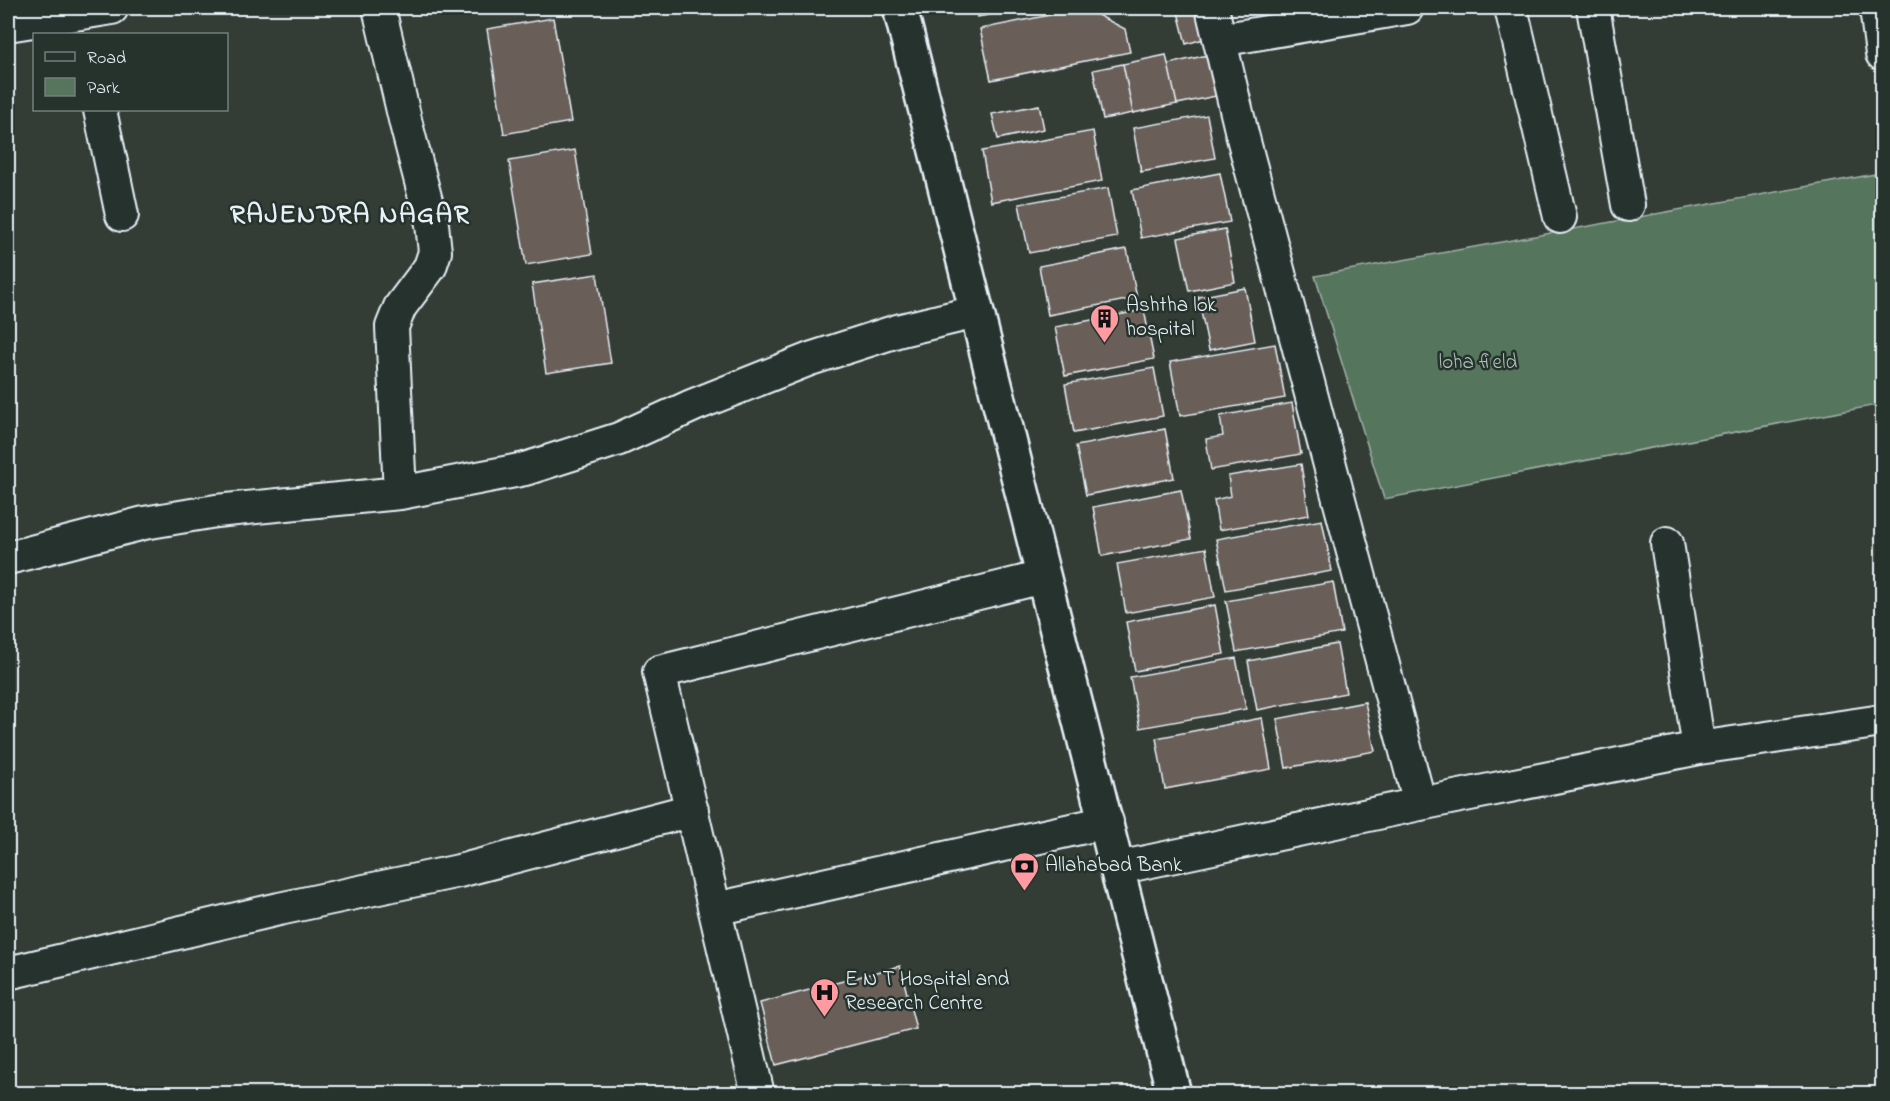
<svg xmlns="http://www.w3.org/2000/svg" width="1890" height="1101" font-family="'Indie Flower',sans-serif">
  <rect width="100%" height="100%" fill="#343c36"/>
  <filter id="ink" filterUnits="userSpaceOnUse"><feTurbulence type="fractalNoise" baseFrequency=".0167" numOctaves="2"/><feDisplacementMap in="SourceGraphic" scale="12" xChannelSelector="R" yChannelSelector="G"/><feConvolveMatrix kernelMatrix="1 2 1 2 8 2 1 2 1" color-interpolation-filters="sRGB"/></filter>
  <g filter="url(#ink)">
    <path fill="#57755d" stroke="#a0b3aa" stroke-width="1.5" d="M1881,173L1882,183V404L1384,499L1315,276Z"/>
    <path fill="#6a5e59" stroke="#e8f1f8" stroke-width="1.5" d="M976,8H1027L977,17Z
      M1084,8L1125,29L1130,52L991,80L980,29Z
      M1177,8H1200L1207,38L1186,44Z
      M553,18L571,122L504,134L487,29Z
      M1212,54L1221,95L1177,104L1168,64Z
      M1166,55L1177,104L1133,113L1123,64Z
      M1123,64L1133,113L1103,119L1093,70Z
      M1039,105L1044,129L998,139L992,114Z
      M1207,115L1215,158L1141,172L1133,128Z
      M1093,131L1102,181L991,202L982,151Z
      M575,150L592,254L526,265L509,161Z
      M1220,173L1230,222L1141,238L1132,190Z
      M1108,188L1117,237L1029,253L1019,204Z
      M1225,229L1235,282L1189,291L1178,238Z
      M1127,249L1137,298L1048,315L1039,266Z
      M597,274L611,363L546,373L532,284Z
      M1245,288L1255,341L1209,350L1198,297Z
      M1144,310L1154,359L1065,376L1055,327Z
      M1275,344L1285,398L1180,416L1170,362Z
      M1154,368L1163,416L1074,433L1065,384Z
      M1292,403L1301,454L1211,470L1206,439L1223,436L1220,416Z
      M1165,429L1174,478L1086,495L1076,446Z
      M1301,464L1309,515L1219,530L1214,500L1231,496L1228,476Z
      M1181,490L1191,539L1102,556L1093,507Z
      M1322,520L1332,571L1226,590L1216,539Z
      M1206,548L1215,597L1126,613L1117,564Z
      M1333,582L1342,633L1236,652L1226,601Z
      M1215,605L1224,654L1135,671L1126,622Z
      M1337,644L1346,693L1257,710L1248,661Z
      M1236,658L1246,709L1140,728L1130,677Z
      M1365,702L1375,751L1286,768L1277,719Z
      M1262,718L1271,769L1165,789L1156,738Z
      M900,966L916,1029L776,1065L760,1003Z"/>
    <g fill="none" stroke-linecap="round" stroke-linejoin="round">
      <defs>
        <path id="minor" d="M379,8L406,124L432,224L435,252L430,267L400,307L392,327L400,493
          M1212,8L1242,134L1420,804
          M1511,8L1560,217
          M1593,8L1628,205
          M1876,8L1882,54
          M8,25L112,8
          M1220,40L1407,8
          M100,110L122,215
          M1667,543L1699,748
          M8,558L144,523L216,511L400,493L525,469L619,439L694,405L810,359L897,331L976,312
          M1118,868L1420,804L1699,748L1882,721
          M715,909L1107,822
          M8,973L279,909L459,871L692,810
          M758,1094L659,672L1043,577"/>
        <path id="tertiary" d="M900,8L1174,1094"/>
      </defs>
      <use href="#minor" stroke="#e8f1f8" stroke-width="36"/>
      <use href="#tertiary" stroke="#e8f1f8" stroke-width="38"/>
      <use href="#minor" stroke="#26332d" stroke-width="32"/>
      <use href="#tertiary" stroke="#26332d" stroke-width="33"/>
    </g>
  </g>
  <defs>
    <symbol id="building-pin" viewBox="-11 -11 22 30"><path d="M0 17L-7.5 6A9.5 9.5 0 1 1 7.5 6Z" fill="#ff9aa2" stroke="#26332d"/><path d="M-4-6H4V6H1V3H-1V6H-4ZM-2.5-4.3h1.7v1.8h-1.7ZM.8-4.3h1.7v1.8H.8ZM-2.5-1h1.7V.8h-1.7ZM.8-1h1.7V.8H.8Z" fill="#111"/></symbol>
    <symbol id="bank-pin" viewBox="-11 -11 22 30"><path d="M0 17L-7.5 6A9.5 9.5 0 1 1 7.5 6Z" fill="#ff9aa2" stroke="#26332d"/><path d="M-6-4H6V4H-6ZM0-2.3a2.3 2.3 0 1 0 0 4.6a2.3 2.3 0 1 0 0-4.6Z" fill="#111"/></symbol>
    <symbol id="hospital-pin" viewBox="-11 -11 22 30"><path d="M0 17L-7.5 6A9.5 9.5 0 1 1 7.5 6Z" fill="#ff9aa2" stroke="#26332d"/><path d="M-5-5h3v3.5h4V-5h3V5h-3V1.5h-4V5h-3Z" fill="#111"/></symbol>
  </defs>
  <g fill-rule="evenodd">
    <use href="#building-pin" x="1088" y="302" width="33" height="45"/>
    <use href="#bank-pin" x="1008" y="850" width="33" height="45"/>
    <use href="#hospital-pin" x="808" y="976" width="33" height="45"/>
  </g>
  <g text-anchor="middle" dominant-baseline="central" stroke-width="5" stroke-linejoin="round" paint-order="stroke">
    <g font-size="21" fill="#e8f1f8" stroke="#26332d" text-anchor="start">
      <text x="1126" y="306">Ashtha lok<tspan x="1126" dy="24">hospital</tspan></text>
      <text x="1045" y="866">Allahabad Bank</text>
      <text x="845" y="980">E N T Hospital and<tspan x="845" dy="24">Research Centre</tspan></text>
    </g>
    <g font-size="21" fill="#aebfba" stroke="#26332d">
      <text x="1478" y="363">loha field</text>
    </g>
    <g font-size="27" font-weight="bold" letter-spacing="1.5" fill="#e8f1f8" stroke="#26332d">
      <text x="350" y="215">RAJENDRA NAGAR</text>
    </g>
  </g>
  <rect width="1890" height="1101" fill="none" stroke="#26332d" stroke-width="30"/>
  <rect x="15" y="15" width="1860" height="1071" fill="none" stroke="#e8f1f8" stroke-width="2" filter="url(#ink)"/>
  <rect x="33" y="33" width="195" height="78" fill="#26332d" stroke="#747f7e" stroke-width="1.5"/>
  <rect x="45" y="52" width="30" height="9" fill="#26332d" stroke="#747f7e" stroke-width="1.5"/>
  <text x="87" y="63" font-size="18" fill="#e8f1f8">Road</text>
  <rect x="45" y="78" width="30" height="18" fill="#57755d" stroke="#747f7e" stroke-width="1.5"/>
  <text x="87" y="93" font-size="18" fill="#e8f1f8">Park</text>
</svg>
